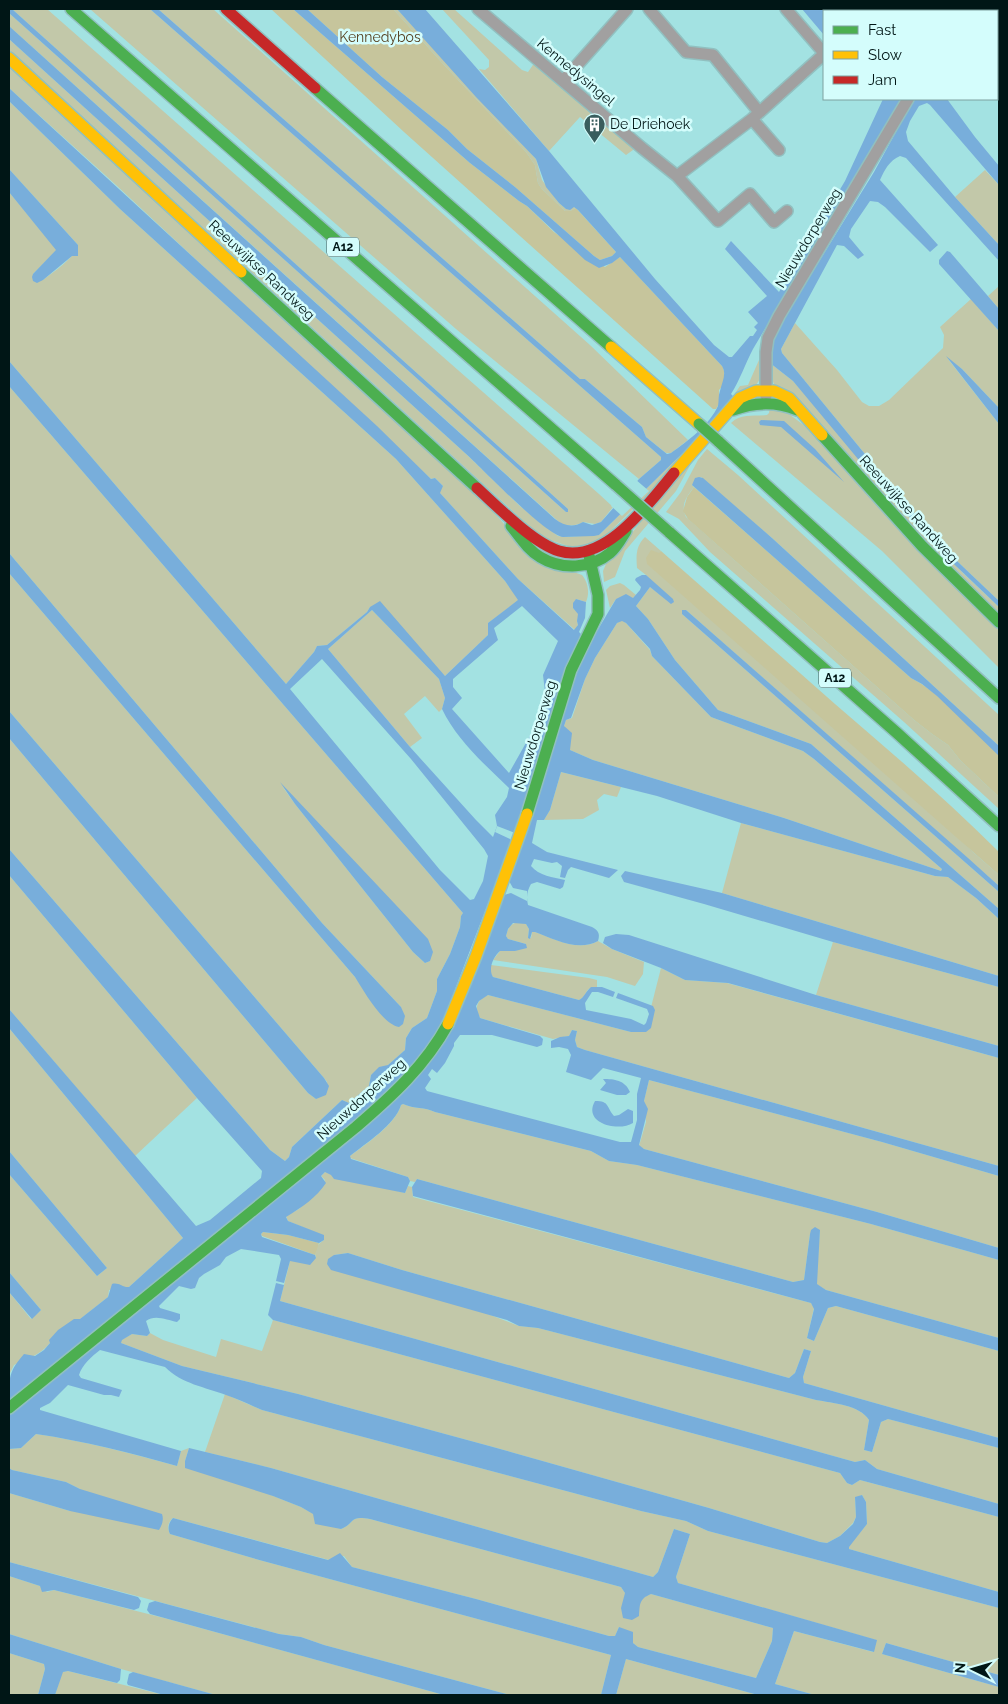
<svg xmlns="http://www.w3.org/2000/svg" width="1008" height="1704" font-family="Raleway,sans-serif">
  <rect width="100%" height="100%" fill="#a3e2e2"/>
  <path fill="#c2c8a9" fill-rule="evenodd" d="M12,9H47L599,494L613,507L601,522L595,524L583,522C577,526 567,527 560,523L9,26V13L566,512L568,510V509Z
    M90,9H150L661,457V460L639,479L456,329Z
    M158,9H213L590,345L688,440L671,453H666L646,437L642,427L585,379H580Z
    M393,9H397L536,159L542,180L559,203L566,209L574,207L576,208L570,211H565L542,189L538,183L535,165L526,152L444,65Z
    M442,9H454L522,70L528,72L535,62L634,146L633,150L626,155L580,117L549,151L479,69L485,70L489,67V60Z
    M9,39L465,453L520,506L536,519L558,536L566,537L599,535L693,443L654,489L603,538L577,549L541,537L9,50Z
    M9,66L487,505L535,558L582,575C588,582 590,593 586,602L576,599L573,608L579,614L577,621L578,625L575,630L518,579L439,492L443,486L435,478L431,479L116,185L9,88Z
    M9,101L120,209L396,459L505,581L519,600L488,623V635L445,676L370,607L367,612L327,645L317,646L314,652L286,684L9,361V192L57,250L33,274L43,280C53,272 76,257 78,245L9,169Z
    M985,170L999,185V245L955,197Z
    M999,286V309L988,296Z
    M971,299L999,331V408L962,369L948,359L999,424V601L938,543L782,353L781,349L795,323L837,370L862,402L869,406H879L889,400L943,348L944,335L940,327Z
    M759,360L762,361L760,379L756,385L727,405L740,386L748,385Z
    M770,363L793,381L963,573L999,607V615L935,553L775,386L770,375Z
    M9,386L463,913L461,916L460,927L450,954L437,979V991L427,1018L412,1028L406,1038L405,1050L388,1065L371,1075L369,1086L349,1103L342,1100L292,1147L289,1157L285,1161L270,1150L9,849V738L308,1093L316,1099L327,1082L324,1078L9,711V573L355,977L370,999L401,1007L322,923L9,553ZM282,786L430,961L425,963L413,952L295,804Z
    M770,406L785,411L805,426L981,613L999,629V668L882,551L731,423C741,413 754,417 767,415L769,413Z
    M707,449L738,475L999,715V746L772,538L701,477L692,485L694,487C687,496 680,505 686,517L914,720L932,734L948,745L960,760L999,797V809L904,722L710,552L679,519L666,512L681,492L698,460Z
    M693,460L676,491L625,551L615,577L604,582L603,571L606,564L621,547L660,497Z
    M645,537L661,551L659,554L974,853L999,875V886L686,610H682V614L999,892V909L811,744L718,710L675,660L648,619L636,606L650,587L671,603L646,575L637,568C636,555 636,546 645,537Z
    M620,583L624,585L636,595L633,598L616,599L610,608L606,590L610,586Z
    M372,610L439,679L445,698L442,709L439,712L425,696L404,714L422,738L410,747L328,649Z
    M622,620L626,623L650,650L652,656L711,717L803,751L814,759L942,869L941,871L784,818L593,760L570,750L564,726L566,720L572,718L585,679L595,658L617,623Z
    M561,772L621,787L617,797L604,794L597,800L599,810L583,819L544,820L550,810Z
    M741,823L935,876L948,877L976,898L999,919V976L722,893Z
    M9,875L197,1098L135,1156L9,1009Z
    M520,922L526,924L529,929L528,938H531L532,932H535C555,939 578,952 598,941L612,949L644,962L643,974L635,986L607,977L493,960L500,951H515L526,944L508,939L506,936C508,927 511,923 520,922Z
    M833,942L999,987V1046L816,995Z
    M491,965L589,978L597,980V987C583,987 589,996 579,1000L493,977L491,974Z
    M661,968L685,980L727,983L999,1058V1166L585,1050L577,1047L575,1040L577,1031L572,1030L569,1036L553,1039L480,1018C474,1007 477,1000 488,995L631,1032L646,1027Z
    M9,1028L183,1238L129,1287L109,1290L108,1297L50,1343C40,1355 27,1359 14,1365L9,1375V1343L10,1341L9,1339V1292L31,1319L41,1310L9,1272V1174L97,1276L107,1268L9,1151Z
    M649,1080L882,1142L999,1176V1248L877,1212L644,1149L639,1146L646,1122L644,1101Z
    M403,1104C414,1109 425,1107 435,1112L591,1151L609,1161L637,1165L871,1224L999,1260V1338L826,1290L816,1284L820,1230L810,1234L804,1280L793,1282L417,1179L415,1182L410,1181L408,1177L350,1158V1156C367,1143 395,1125 401,1105Z
    M325,1172L405,1193L408,1186L412,1187L413,1197L811,1303L814,1308L807,1338L814,1341L828,1308L836,1306L999,1351V1438L804,1383L803,1377L811,1351L804,1349L795,1373L789,1378L402,1270L348,1253L334,1255L519,1326L538,1328L816,1400C832,1403 860,1405 869,1420L864,1450L872,1452L881,1422L888,1419L999,1448V1504L877,1469L865,1460L855,1462L280,1301L290,1261L316,1258C313,1250 318,1244 324,1240V1236L288,1221L286,1216L299,1209L325,1180L321,1176Z
    M273,1320L840,1473L847,1483L852,1485L860,1480L999,1517V1592L849,1549L848,1547L867,1524L866,1502L862,1495L855,1498L856,1517L853,1523L840,1536L827,1543L820,1542L709,1508L493,1447L298,1394L182,1366L121,1343V1340L132,1334L147,1336L150,1333L163,1340L216,1357L221,1339L262,1351Z
    M225,1394L262,1410L641,1511L686,1521L708,1531L999,1608V1675L886,1643L882,1654L999,1687V1695H815L775,1684L794,1631L873,1652L876,1640L678,1583L676,1577L690,1534L674,1529L658,1572L653,1577L271,1468L205,1452Z
    M36,1434C84,1441 130,1453 177,1466L181,1451L189,1448L185,1461L301,1507L341,1529C356,1523 348,1515 370,1519L621,1587L625,1593V1597L640,1602L644,1597L651,1594L773,1628L772,1641L756,1678L638,1647L633,1643L619,1627L615,1636H609L476,1599L352,1567L344,1556L329,1560L173,1518C168,1522 167,1528 170,1534L263,1561L611,1655L601,1695H510L324,1645L301,1637L279,1634L9,1562V1493L70,1511L80,1489L66,1482L12,1470L9,1468V1449L21,1448Z
    M9,1576L40,1586L47,1592L54,1590L164,1618L444,1695H216L121,1669L9,1634Z
    M9,1653L44,1664L45,1669L38,1695H9Z
    M626,1659L758,1695H616Z
    M68,1671L164,1695H55L62,1672Z"/>
  <path fill="#c6c59c" d="M271,9H293L470,163L519,201L527,206L554,232L605,267L620,257L723,367L724,371V384L719,390V404L716,409H713L404,132Z
    M307,9H393L444,65L526,152L535,165L538,183L542,189L565,211H570L576,208L616,252L612,256L600,260L594,256L515,187L467,149L448,130L382,77Z
    M694,487L911,678C940,692 973,730 997,753L999,756V797L960,760L948,745L932,734L914,720L688,519L683,511L687,497Z
    M651,550L659,553L661,551C719,602 777,653 835,704C891,752 947,800 999,852V875L647,564L646,558Z
    M263,1232L288,1235L319,1243L315,1255L262,1236L261,1234Z"/>
  <path fill="#78aedb" fill-rule="evenodd" d="M9,9H12L568,509V512H566L9,13Z
    M150,9H158L580,379H585L642,427L646,437L667,454L671,453C687,442 710,424 718,406C719,401 718,396 720,391C722,382 727,374 722,366L620,257L612,263L599,268L585,260L527,206L519,201L470,163L293,9H307L382,77L448,130L467,149L515,187L594,256L600,260L612,256L616,252L578,210L574,207L570,210L566,209L559,203L546,187L536,159L476,97L397,9H425L549,151L655,279L714,345L729,357H732L750,336H753L757,330L754,327L758,323L748,312L767,296L725,249L731,241L779,292L845,181L883,99H902L753,349C745,364 740,380 731,394L733,396L693,443L599,535L594,536L563,537C544,534 483,469 465,453L9,39V26L555,519C564,526 573,528 583,522L592,525L601,522L639,479L661,460V457Z
    M802,9H822L824,11V35Z
    M9,88L377,426L431,479L435,478L443,486L440,493L518,579L574,630L578,625L577,621L578,614L573,608V603L576,599L586,602L585,618L579,632L581,634L515,833L438,1034L390,1092L9,1403C9,1379 8,1372 24,1354L35,1356L44,1350L50,1343L49,1340L58,1330L74,1319H80L108,1297L112,1284C119,1282 123,1288 129,1287L183,1238L9,1028V1009L196,1226L210,1220L261,1178L262,1171L197,1098L9,875V849L270,1150L285,1161L289,1157L292,1147L342,1100L349,1103L369,1086L371,1075L379,1067L388,1065L405,1050L406,1038L412,1028L427,1018L437,991V979L450,954L460,927L461,916L463,913L9,386V361L286,684L314,652L317,646L327,645L367,612L370,607L380,601L445,676L488,635V623L518,600L505,581L396,459L120,209L9,101ZM522,606L558,641L543,675L546,700L545,715L531,734L509,773L452,709L462,698L453,687V679L498,640L494,628ZM372,610L439,679L445,698L442,709C457,740 484,764 509,788L507,797L495,815L497,826L493,837L476,820L410,747L328,649ZM322,659L411,759L484,849L488,856L483,881L474,899L470,900L440,870L290,689Z
    M914,99H947L975,137L999,166V185L930,105L927,103L919,106L910,121L906,132L908,141L955,197L999,245V261L906,158L900,156C889,161 885,169 880,180L938,245L930,252L885,207L878,202L870,201L851,229L849,237L864,255L858,259L844,246L837,245L781,349L782,353L938,543L999,601V607L935,546L858,459L793,381L770,363L771,347L780,325L874,172Z
    M9,169L78,245V256H72L43,280L37,283L33,281L32,277L33,274L56,250L9,192Z
    M947,251L950,252L999,309V331L939,264V260Z
    M946,356L962,369L999,408V424Z
    M761,420L784,421L815,449L844,482L781,427L760,425L759,422Z
    M699,477L703,478L772,538L999,746V756L937,696L922,684L911,678L692,485L695,478Z
    M9,553L322,923L401,1007L405,1016L403,1024L399,1027C382,1024 364,991 355,977L9,573Z
    M642,575H646L673,599L674,602L671,604L650,587L636,606L648,619L675,660L718,710L811,744L999,909V919L976,898L948,877L935,876L741,823L657,796L561,772L550,810L544,820H537L532,843L547,852L618,870L609,878L571,867L568,870L565,878L560,877L562,866L557,862L552,863L534,859L531,866C539,876 553,877 565,880L563,887L560,889L537,882L531,884C527,891 526,897 528,905L592,927C599,931 600,934 598,941C578,952 554,939 535,932H532L530,939L528,938L529,929L526,924L513,923L508,929L506,936L508,939L526,944L527,948L515,951H500C493,957 488,969 493,977L579,1000C584,998 586,991 591,987H602L615,992L613,997L598,992H592L585,1003L586,1010L631,1019L644,1025L646,1023L649,1014L647,1009L616,998L618,993L653,1006L655,1010L651,1028L646,1032H631L488,995L479,1001L476,1006L480,1018L540,1036L543,1039L542,1045L537,1047L492,1035H460L454,1043V1046L445,1063L437,1073L432,1069L428,1075L431,1079L425,1088L427,1091L620,1142H631L637,1120V1094L641,1078L603,1068L591,1080L566,1072L571,1055L568,1049L559,1047L551,1048V1041L560,1037L569,1036L572,1030L577,1031L575,1040L577,1047L585,1050L999,1166V1176L882,1142L649,1080L644,1101L648,1109L639,1145L644,1149L877,1212L999,1248V1260L871,1224L637,1165L609,1161L591,1151L435,1112C425,1107 414,1109 403,1104L401,1105C395,1125 366,1143 350,1156L351,1159L408,1177L410,1181L405,1193L334,1179L331,1175L325,1172L321,1176L326,1183C317,1197 301,1208 286,1217L288,1221L324,1235V1240L319,1243L288,1235L263,1232L261,1234L262,1237L315,1255L316,1258L310,1265L290,1261L284,1283L276,1281L281,1259L279,1255L241,1249L226,1257L220,1265L204,1274L199,1278L195,1288L191,1289L179,1286L159,1306L160,1308L180,1314V1319L177,1322C167,1320 155,1314 146,1321L150,1333L147,1336L132,1334L122,1340L121,1343L182,1366L298,1394L493,1447L709,1508L820,1542L827,1543L840,1536L853,1524L856,1517L855,1497L862,1495L866,1502L867,1524L849,1547V1549L999,1592V1608L708,1531L686,1521L641,1511L262,1410C250,1405 238,1399 226,1395C205,1387 182,1384 165,1367L100,1350C92,1356 82,1365 79,1375L81,1378L122,1390L119,1397L111,1395H104L68,1385L50,1403L40,1408V1410L181,1451L177,1466C131,1453 84,1441 36,1434L21,1448L9,1449V1415L428,1065L559,724L584,653L616,599L626,594L633,598L640,590L641,587L635,580L636,578ZM622,621L626,623L650,649L652,656L711,717L803,751L814,759L942,869L941,871L784,818L593,760L570,750L572,733L564,726L566,720L571,718L585,679L595,658L617,623Z
    M682,610H686L968,858L999,886V892L682,614Z
    M9,711L324,1078L329,1086L326,1095L316,1099L308,1093L9,738Z
    M280,782L428,939L433,952L430,961L425,963L413,952L295,804Z
    M625,871L722,893L999,976V987L833,942L704,904L624,882L621,876Z
    M616,934L629,935L816,995L999,1046V1058L728,983L685,980L661,968L612,949L603,943L605,937Z
    M603,1079C614,1079 625,1080 630,1092L626,1095H617L600,1090L606,1083Z
    M595,1101C610,1101 606,1107 614,1116L619,1115L628,1109L633,1111V1123C619,1132 582,1124 595,1101Z
    M9,1151L107,1268L97,1276L9,1174Z
    M417,1179L793,1282L804,1280L810,1234L811,1230L815,1227L820,1230L817,1284L826,1290L999,1338V1351L836,1306L828,1308L814,1341L807,1338L814,1309L811,1303L413,1196L412,1187Z
    M348,1253L402,1270L789,1378L795,1373L804,1349L811,1351L803,1377L804,1383L999,1438V1448L888,1419L881,1422L872,1452L864,1450L869,1420C860,1405 832,1403 816,1400L538,1328L519,1326L507,1320L331,1270L327,1264L328,1259L334,1255Z
    M9,1272L41,1310L32,1319L9,1292Z
    M276,1283L284,1285L280,1301L855,1462L865,1460L877,1469L999,1504V1517L860,1480L852,1485L847,1483L840,1473L273,1320L268,1315Z
    M189,1448L271,1468L653,1577L658,1572L674,1529L690,1534L676,1577L678,1583L877,1640L874,1652L794,1631L775,1684L815,1695H758L626,1659L616,1695H601L611,1655L263,1561L170,1534C167,1528 169,1522 173,1518L328,1560L340,1553L352,1567L476,1599L609,1636H615L619,1627L633,1632V1643L638,1647L756,1678L772,1641L773,1628L651,1594C639,1599 640,1604 639,1616L632,1620L623,1618L621,1608L625,1593L621,1587L370,1519C348,1515 356,1523 341,1529L315,1524L313,1514L301,1507L273,1496L185,1468V1461Z
    M9,1468L12,1470L66,1482L80,1489L162,1514C164,1520 162,1525 159,1530L70,1511L9,1493Z
    M9,1562L138,1597L141,1601L139,1608L134,1610L54,1590L42,1592L40,1586L9,1576Z
    M155,1601L279,1634L301,1637L324,1645L510,1695H444L150,1614L147,1610L149,1603Z
    M9,1634L121,1669L120,1680L117,1683L68,1671L63,1672L55,1695H38L45,1669L44,1664L9,1653Z
    M886,1643L999,1675V1687L882,1654Z
    M133,1672L216,1695H164L128,1685L127,1683L129,1674Z"/>
  <path fill="#a3e2e2" d="M635,479L649,491L622,516L611,506Z
    M497,826L515,833L512,842L510,839L495,832Z
    M509,881L513,888L527,891V901L511,893L504,895Z"/>
  <g fill="none" stroke-linecap="round" stroke-linejoin="round">
    <defs>
      <path id="street" d="M478,9L642,148L677,176L718,221L750,194L774,222L787,211
        M649,9L686,52L713,55L759,112
        M786,9L824,53
        M836,9L838,11
        M866,11L868,9
        M961,11L962,9
        M563,81L627,9
        M752,119L779,150
        M677,176L752,119L824,54
        M766,396V352L768,338L779,316L908,99"/>
      <path id="fast" d="M71,9L616,485
        M315,88L611,347
        M241,272L477,488
        M733,410C755,402 775,401 797,410
        M822,435L922,546L999,622
        M718,441L999,698
        M511,526C520,537 528,550 540,557C561,570 591,569 610,553C617,547 621,539 626,531
        M669,532L897,733L999,826
        M527,814L571,670L598,614V595L588,551
        M9,1408L356,1127C392,1096 425,1066 448,1024"/>
      <path id="slow" d="M9,58L241,272
        M611,347L699,424
        M674,473L740,398L756,391H774L789,398L822,435
        M448,1024L476,956L527,814"/>
      <path id="jam" d="M226,9L315,88
        M477,488C498,507 533,543 559,551C605,565 649,503 674,473"/>
    </defs>
    <use href="#street" stroke="#91c0c0" stroke-width="14"/>
    <use href="#fast" stroke="#91c0c0" stroke-width="14"/>
    <use href="#slow" stroke="#91c0c0" stroke-width="14"/>
    <use href="#jam" stroke="#91c0c0" stroke-width="14"/>
    <use href="#street" stroke="#a1a0a0" stroke-width="11"/>
    <use href="#fast" stroke="#4caf50" stroke-width="11"/>
    <use href="#slow" stroke="#ffc107" stroke-width="11"/>
    <use href="#jam" stroke="#c62828" stroke-width="11"/>
    <defs>
      <path id="fast-bridge" d="M699,424L718,441
        M616,485L669,532"/>
    </defs>
    <use href="#fast-bridge" stroke="#91c0c0" stroke-width="14" stroke-linecap="butt"/>
    <use href="#fast-bridge" stroke="#4caf50" stroke-width="11"/>
  </g>
  <defs>
    <symbol id="building-pin" viewBox="-11 -11 22 30"><path d="M0 17L-7.5 6A9.5 9.5 0 1 1 7.5 6Z" fill="#395d5d" stroke="#d4fdfc"/><path d="M-4-6H4V6H1V3H-1V6H-4ZM-2.5-4.3h1.7v1.8h-1.7ZM.8-4.3h1.7v1.8H.8ZM-2.5-1h1.7V.8h-1.7ZM.8-1h1.7V.8H.8Z" fill="#fff"/></symbol>
  </defs>
  <g fill-rule="evenodd">
    <use href="#building-pin" x="582" y="112" width="25" height="34"/>
  </g>
  <g text-anchor="middle" dominant-baseline="central" stroke-width="5" stroke-linejoin="round" paint-order="stroke">
    <g fill="#d4fdfc" stroke="#405b5b" stroke-width="1">
      <rect x="327" y="237.5" width="32" height="19" rx="4"/>
      <rect x="819" y="668.5" width="32" height="19" rx="4"/>
    </g>
    <g font-size="12" font-weight="bold" fill="#001616">
      <text x="343" y="247">A12</text>
      <text x="835" y="678">A12</text>
    </g>
    <g font-size="14" fill="#553f1f" stroke="#d4fdfc">
      <text x="380" y="37">Kennedybos</text>
    </g>
    <g font-size="14" fill="#001616" stroke="#d4fdfc">
      <text transform="translate(576 72) rotate(40)">Kennedysingel</text>
      <text transform="translate(808 238) rotate(-59)">Nieuwdorperweg</text>
      <text transform="translate(262 270) rotate(43)">Reeuwijkse Randweg</text>
      <text transform="translate(909 509) rotate(48)">Reeuwijkse Randweg</text>
      <text transform="translate(535 735) rotate(-73)">Nieuwdorperweg</text>
      <text transform="translate(361 1099) rotate(-42)">Nieuwdorperweg</text>
    </g>
    <g font-size="14" fill="#001616" stroke="#d4fdfc" text-anchor="start">
      <text x="610" y="124">De Driehoek</text>
    </g>
  </g>
  <rect width="1008" height="1704" fill="none" stroke="#001616" stroke-width="20"/>
  <rect x="823" y="10" width="175" height="90" fill="#d4fdfc" stroke="#7fa1a0"/>
  <rect x="833" y="26" width="25" height="8" fill="#4caf50" stroke="#7fa1a0"/>
  <text x="868" y="35" font-size="15" fill="#001616">Fast</text>
  <rect x="833" y="51" width="25" height="8" fill="#ffc107" stroke="#7fa1a0"/>
  <text x="868" y="60" font-size="15" fill="#001616">Slow</text>
  <rect x="833" y="76" width="25" height="8" fill="#c62828" stroke="#7fa1a0"/>
  <text x="868" y="85" font-size="15" fill="#001616">Jam</text>
  <g transform="translate(973 1669) rotate(275)" stroke="#d4fdfc" stroke-width="4" paint-order="stroke">
  <path d="M0-4L9 19L0 12L-9 19Z" fill="#001616"/>
  <text y="-8" font-size="14" font-weight="bold" text-anchor="middle" fill="#001616">N</text>
  </g>
</svg>
